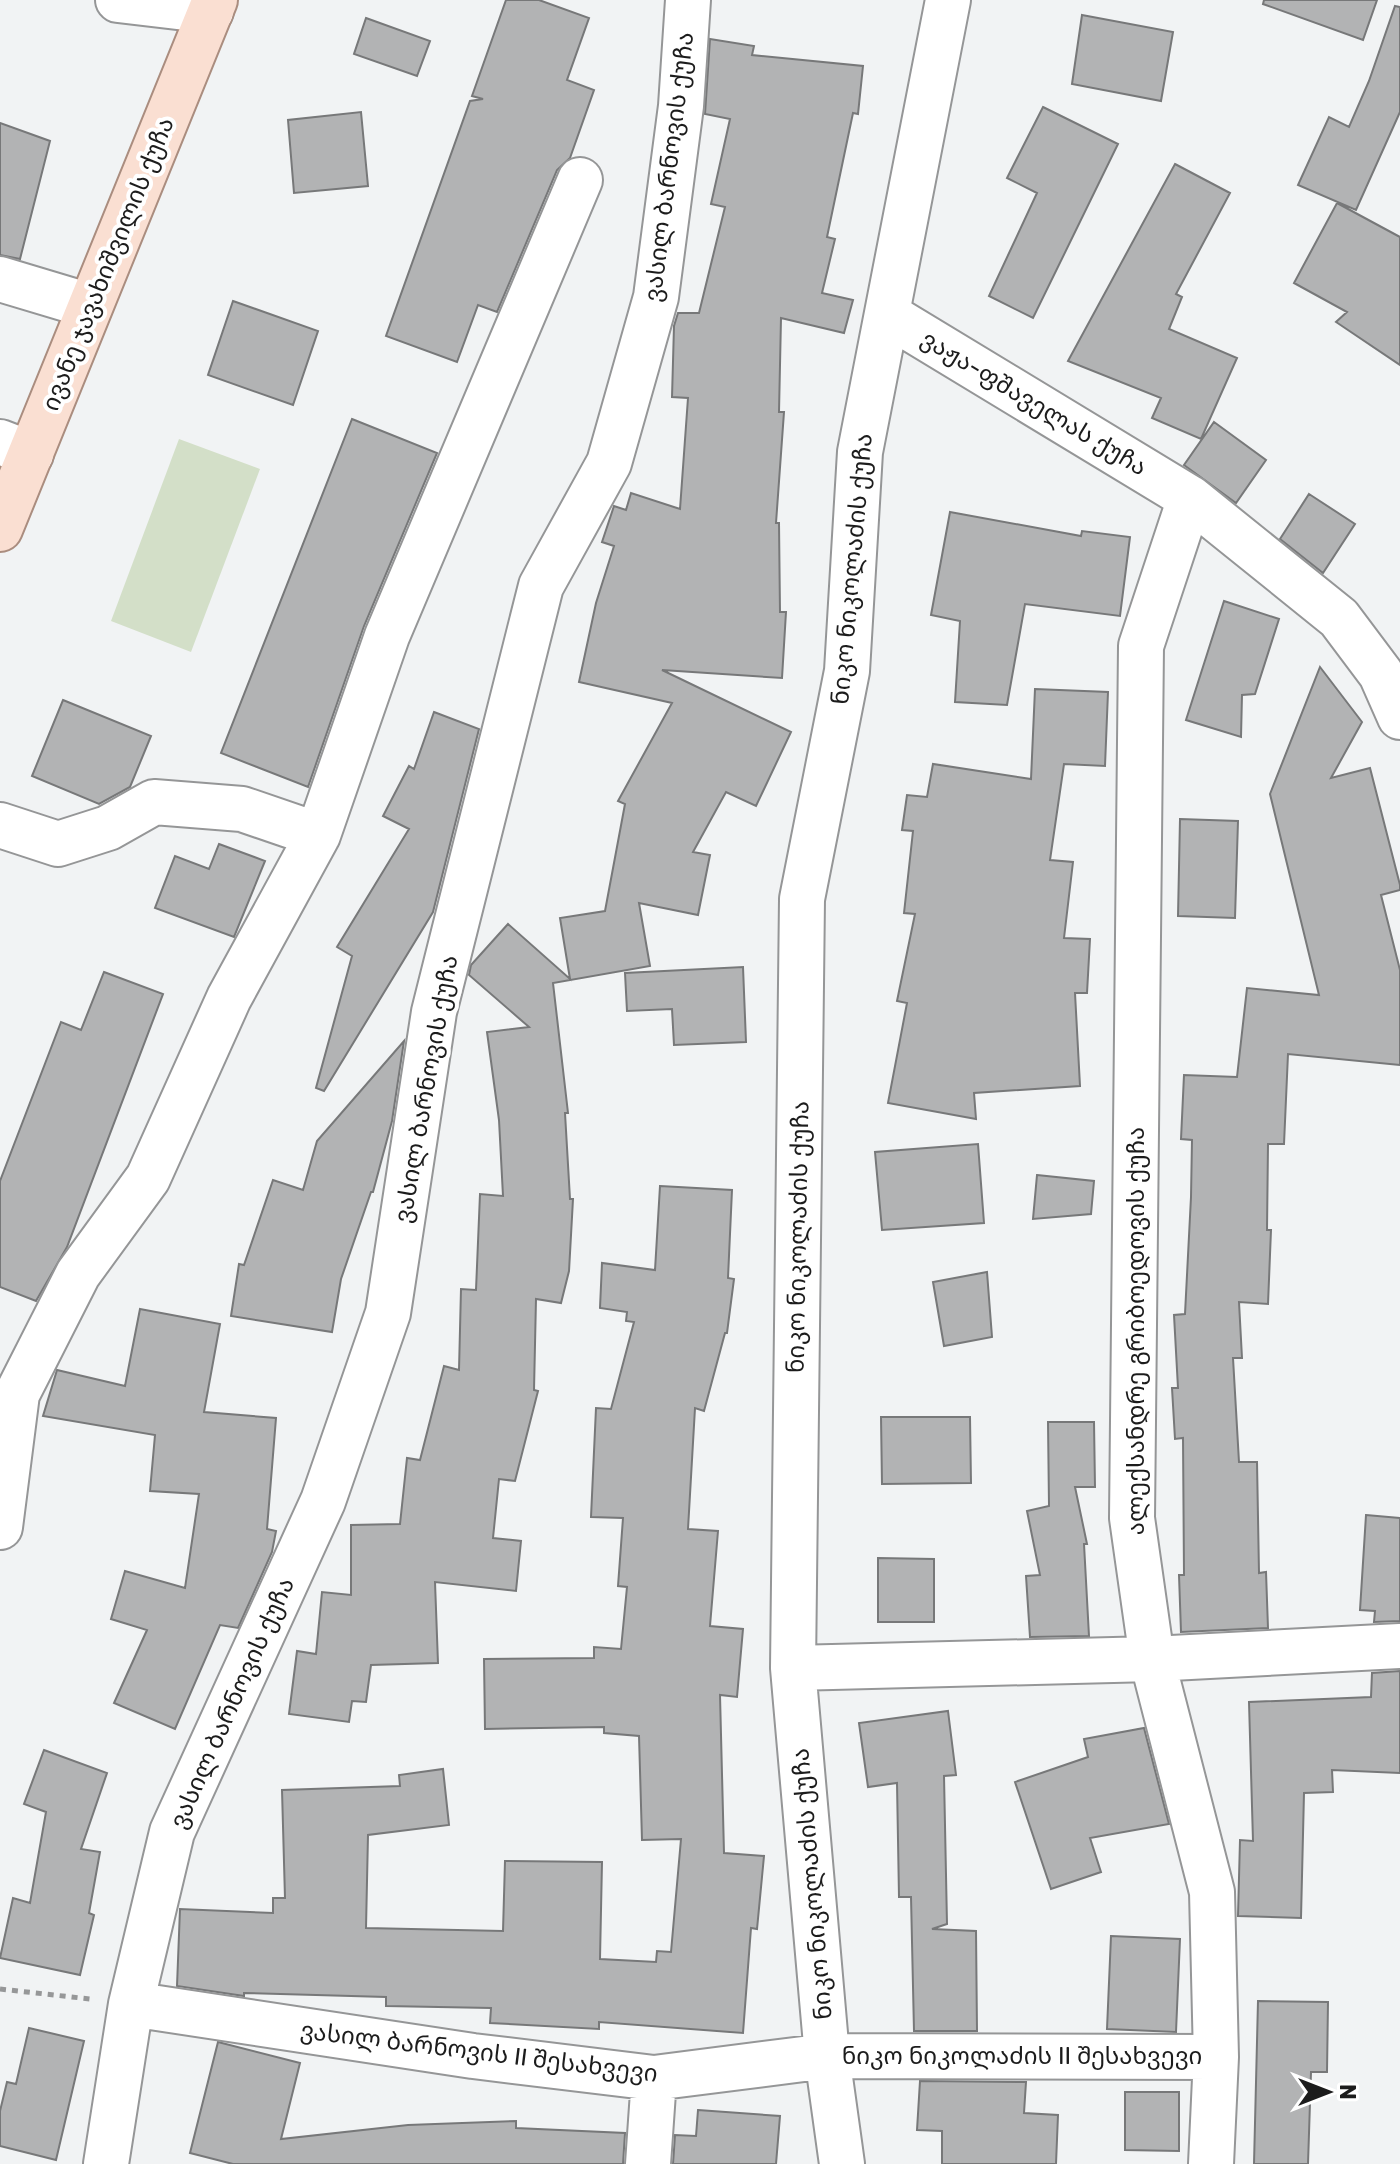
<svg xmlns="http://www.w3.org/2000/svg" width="1400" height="2164" font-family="Rubik,'Noto Sans Georgian',sans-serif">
  <rect width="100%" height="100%" fill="#f1f3f4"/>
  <path fill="#d3dfc8" d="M179,439L260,469L191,652L111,621Z"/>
  <path fill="#b2b3b4" stroke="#777879" stroke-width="2" d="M506,0H539L589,18L567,80L594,90L570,158L557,170L497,312L478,305L457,362L386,336L470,101L483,99L472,96Z
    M1264,0H1377L1363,40L1263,4Z
    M1395,6L1400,7V112L1356,210L1298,185L1329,117L1349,127L1369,81Z
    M1082,15L1173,32L1161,101L1072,84Z
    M366,18L430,41L417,76L354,54Z
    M710,39L754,46L752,55L863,66L858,114L853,113L827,237L835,239L822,293L853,300L844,333L781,318L779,412H784L776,523H779L780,612H786L782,678L662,670L791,732L756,806L726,792L693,852L710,855L698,915L639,903L650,966L553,983L568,1113H565L570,1199H573L569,1271L561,1303L536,1299L534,1390L538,1391L515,1481L499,1479L493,1538L521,1541L516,1591L435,1582L438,1663L371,1665L366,1702L352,1701L349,1722L289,1714L297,1651L316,1654L322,1592L351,1595V1525L400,1524L407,1458L420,1460L444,1366L459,1370L461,1289L476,1290L480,1194L503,1196L499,1120L487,1032L529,1027L469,975L471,965L508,924L570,979L560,918L605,911L625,804L618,801L672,703L579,682L596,603L614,546L602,542L614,506L626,510L631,493L680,509L688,398L672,397L674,326L678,313H699L725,207L711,204L730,119L705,114Z
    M1043,107L1118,144L1033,318L989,296L1037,193L1007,178Z
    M361,112L368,186L294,193L288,120Z
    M0,123L50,141L20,259L0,255Z
    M1175,164L1230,193L1176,294L1182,297L1169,329L1237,358L1201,439L1152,418L1161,398L1068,361Z
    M1337,203L1400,237V365L1336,322L1347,312L1294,283Z
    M233,301L318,331L293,405L208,375Z
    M352,419L437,453L364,626L308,787L221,753Z
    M1214,422L1266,460L1236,503L1184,465Z
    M1309,494L1355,524L1323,573L1280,539Z
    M950,512L1081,536L1082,531L1130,537L1120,616L1025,604L1007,705L955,702L960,621L931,615Z
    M1224,601L1279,619L1255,694L1242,695L1241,737L1186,720Z
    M1320,667L1362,722L1331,778L1370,768L1400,885V890L1381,895L1400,970V1065L1288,1054L1284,1144H1268L1267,1230H1271L1268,1304L1239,1302L1242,1358H1233L1239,1462H1257L1259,1573L1266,1572L1268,1628L1181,1632L1179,1575H1184L1183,1438L1175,1439L1172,1388H1178L1174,1315L1185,1314L1191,1197L1192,1140L1181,1139L1184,1075L1237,1077L1247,988L1319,995L1270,794Z
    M1035,689L1108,692L1105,766L1064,764L1050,860L1073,862L1064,938L1090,939L1087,993H1075L1080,1086L974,1093L976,1119L888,1103L907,1003L897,1001L915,914L904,913L913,831L902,830L907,795L927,797L933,764L1031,779Z
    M63,700L151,736L130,787L99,804L32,776Z
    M434,712L479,729L433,912L324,1091L316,1088L352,956L337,947L409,829L383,816L409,766L414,769Z
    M1180,819L1238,821L1235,918L1178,916Z
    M219,844L265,861L234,937L155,908L175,856L209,869Z
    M743,967L746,1042L674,1045L672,1009L627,1011L625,973Z
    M104,972L163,994L67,1247L36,1301L0,1287V1181L61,1022L81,1030Z
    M404,1041L392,1121L373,1192H371L341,1279L332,1332L231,1316L239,1264L244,1265L273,1180L303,1190L317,1141Z
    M978,1144L984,1223L882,1230L875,1152Z
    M1037,1175L1094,1181L1091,1214L1033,1219Z
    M660,1186L732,1190L728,1278L734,1279L727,1333H725L704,1411L695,1408L688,1529L718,1531L710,1626L743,1629L737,1697L720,1695L724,1853L764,1856L757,1929L751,1928L743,2033L599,2022V2029L490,2023L491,2008L386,2006V1997L244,1993V1996L177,1986L180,1909L273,1913V1898H285L282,1790L400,1786L399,1775L443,1769L449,1825L368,1835L366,1928L503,1931L505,1861L602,1862L600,1959L656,1962L657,1951L671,1952L681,1839L642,1840L639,1736L604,1733V1727L485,1729L484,1659L594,1658V1647L621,1649L627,1587L618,1586L623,1518L591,1517L596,1408L611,1409L634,1322L626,1321L627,1312L600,1308L602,1263L655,1270Z
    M987,1272L992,1337L944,1346L933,1282Z
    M140,1309L220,1324L204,1412L276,1418L267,1529L276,1531L272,1552L238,1628L220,1625L175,1729L114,1703L147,1630L111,1619L125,1571L185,1588L199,1494L150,1491L155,1435L43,1416L57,1370L125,1386Z
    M881,1417H970L971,1483L882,1484Z
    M1048,1422H1094L1095,1487H1075L1087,1544H1084L1089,1636L1030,1637L1026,1576L1040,1575L1027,1511L1049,1506Z
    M1366,1515L1400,1518V1621L1374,1622L1375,1611L1360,1610Z
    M878,1558L934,1559V1622H878Z
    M1400,1671V1773L1332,1770L1333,1792L1304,1793L1301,1918L1238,1916L1240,1840L1253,1841L1249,1702L1371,1697L1372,1673Z
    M948,1711L956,1775L944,1776L947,1924L932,1929L976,1931L977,2031H914L911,1897H899L897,1783L868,1787L859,1723Z
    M1144,1728L1169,1824L1090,1838L1101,1872L1051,1889L1015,1782L1088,1757L1084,1739Z
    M44,1750L107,1773L81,1849L100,1852L89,1913L94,1915L80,1975L0,1958L13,1898L30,1903L46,1812L24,1804Z
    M1111,1936L1180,1939L1176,2032L1107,2029Z
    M1258,2001L1328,2002L1327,2072H1311L1308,2164H1254Z
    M29,2028L84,2041L56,2160L0,2146V2111L7,2082L16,2084Z
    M218,2042L300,2063L281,2139L408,2125L516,2121V2128L625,2133L623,2164H233L190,2153Z
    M920,2081L1026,2082L1024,2113L1058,2115L1056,2164H942V2131L917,2130Z
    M1125,2092H1179V2151L1125,2150Z
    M698,2110L780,2116L776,2164H673L675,2135L696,2136Z"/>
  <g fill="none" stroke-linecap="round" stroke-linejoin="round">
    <defs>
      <path id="minor" d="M118,0L211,11
        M0,279L90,306
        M888,315L1190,498L1339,618L1381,674L1400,717
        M0,442L31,454
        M1190,498L1141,646L1132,1518L1152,1659L1212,1892L1216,2057L1211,2164
        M0,825L58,844L108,828L154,802L242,809L318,835L229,998L148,1178L78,1274L17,1394L0,1527
        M318,835L387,636L580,180
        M793,1668L1152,1659L1400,1646
        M131,2004L473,2056L654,2078L827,2056L1216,2057
        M106,2164L131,2004L172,1832L323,1501L388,1313L434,1012L541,586L609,463L656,297L681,106L688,0
        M648,2164L654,2078
        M842,2164L827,2056L793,1668L802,899L847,671L860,452L948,0"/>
      <path id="major" d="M0,529L215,0"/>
    </defs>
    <use href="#minor" stroke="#959697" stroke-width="48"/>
    <use href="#major" stroke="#aa8d7f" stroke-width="48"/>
    <path stroke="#969798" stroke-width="5" stroke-dasharray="6 6" stroke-linecap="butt" d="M0,1989L90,1999"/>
    <use href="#minor" stroke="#fff" stroke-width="44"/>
    <use href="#major" stroke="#fadfd2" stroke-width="44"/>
  </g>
  <g text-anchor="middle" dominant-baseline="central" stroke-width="8" stroke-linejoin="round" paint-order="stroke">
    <g font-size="24" fill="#1c1c1c" stroke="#fff">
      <text transform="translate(669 167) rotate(-83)">ვასილ ბარნოვის ქუჩა</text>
      <text transform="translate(108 264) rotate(-68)">ივანე ჯავახიშვილის ქუჩა</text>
      <text transform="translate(1034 403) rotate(31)">ვაჟა-ფშაველას ქუჩა</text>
      <text transform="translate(852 569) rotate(-85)">ნიკო ნიკოლაძის ქუჩა</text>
      <text transform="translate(426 1089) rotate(-80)">ვასილ ბარნოვის ქუჩა</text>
      <text transform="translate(798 1237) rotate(-89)">ნიკო ნიკოლაძის ქუჩა</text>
      <text transform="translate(1136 1331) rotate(-90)">ალექსანდრე გრიბოედოვის ქუჩა</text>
      <text transform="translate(232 1703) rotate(-66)">ვასილ ბარნოვის ქუჩა</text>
      <text transform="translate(812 1884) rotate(-95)">ნიკო ნიკოლაძის ქუჩა</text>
      <text transform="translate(479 2052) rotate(7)">ვასილ ბარნოვის II შესახვევი</text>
      <text x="1022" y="2056">ნიკო ნიკოლაძის II შესახვევი</text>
    </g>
  </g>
  <g transform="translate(1328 2092) rotate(90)" stroke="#ffffff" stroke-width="6" paint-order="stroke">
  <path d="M0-6L14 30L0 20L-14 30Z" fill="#1c1c1c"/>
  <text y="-12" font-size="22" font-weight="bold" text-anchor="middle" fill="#1c1c1c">N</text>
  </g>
</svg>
